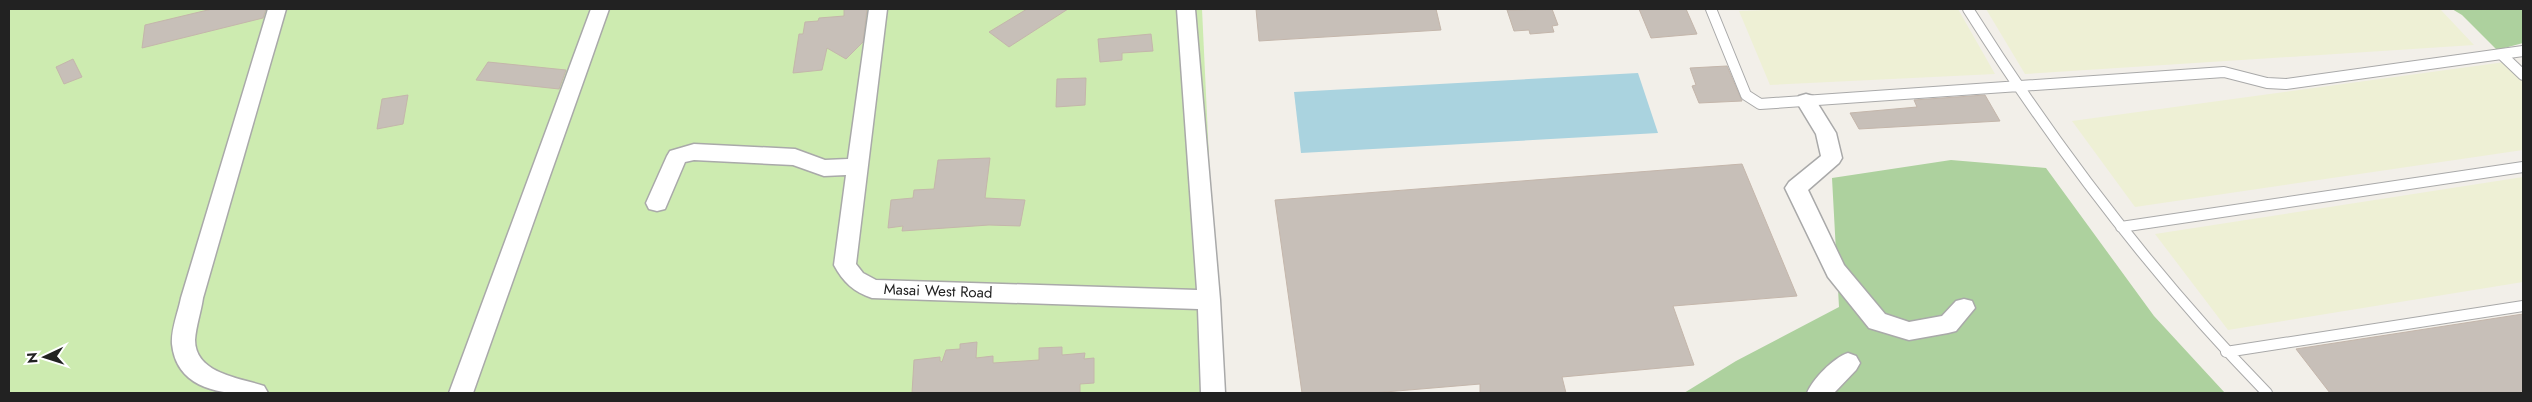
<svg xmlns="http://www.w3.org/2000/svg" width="2532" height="402" font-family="Jost,sans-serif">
  <rect width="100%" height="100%" fill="#f2efe9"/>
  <path fill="#eef0d5" d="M1795,9H1958L1995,74L1770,85L1739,11Z
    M1986,9H2440L2474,45L2025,74Z
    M2505,62L2523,79V150L2135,207L2072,121Z
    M2523,177V282L2228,330L2155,234Z"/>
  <path fill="#cdebb0" d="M9,9H1202L1220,393H9Z"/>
  <path fill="#add19e" d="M2452,9H2523V43L2497,50L2462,15Z
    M1951,160L2046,168L2154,316L2225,393H1684L1736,361L1839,307L1832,178Z"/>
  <path fill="#aad3df" d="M1638,73L1658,133L1301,153L1294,92Z"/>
  <path fill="#c7bfb8" stroke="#c4b6ab" d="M212,9H266L263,18L142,48L145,25Z
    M844,9H867L863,42L846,59L827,48L822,70L793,73L799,34H803L805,22L818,21L819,18L844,16Z
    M1027,9H1068L1009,47L989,32Z
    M1256,9H1436L1441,30L1259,41Z
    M1552,9L1558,25L1552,26L1554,32L1530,34L1529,30L1514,31L1507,10Z
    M1639,9H1686L1697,34L1651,38Z
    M1151,34L1153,51L1122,53V60L1100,62L1098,39Z
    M73,59L82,77L64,84L56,67Z
    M488,62L566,70L559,89L476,80Z
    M1727,66L1742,101L1699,103L1692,86L1696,85L1690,68Z
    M1086,78L1085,105L1056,107L1057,79Z
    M408,95L403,124L377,129L382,99Z
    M1985,95L2000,121L1859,129L1850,113L1917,107L1914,100Z
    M990,158L985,198L1025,200L1020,226L989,225L902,231L903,226L888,228L891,200L913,198L914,190L934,189L938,160Z
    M1742,164L1797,296L1673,306L1694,365L1562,377L1566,393H1480V384L1373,393H1302L1275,200Z
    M2523,314V393H2330L2296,349Z
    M977,342L976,358L993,356V363L1039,360V348L1062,347V355L1085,353L1084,359L1094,358V383L1080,384V393H912L914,360L940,357V361L942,362L946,350L960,349V344Z"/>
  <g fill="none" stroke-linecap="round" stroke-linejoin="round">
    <defs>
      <path id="lane" d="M1711,9L1746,95L1760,104L2224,72L2267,83L2286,84L2523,51
        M1968,9C2055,147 2153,276 2267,393
        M2501,54L2523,75
        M2121,227L2523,167
        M2226,352L2523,306"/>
      <path id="street" d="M268,9H286L203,298C201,312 196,326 195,340C195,374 241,378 264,386L268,393C230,396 177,393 172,344C171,329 178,313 181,298Z
        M591,9H609L473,393H449Z
        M869,9H887L856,264L863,273L876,280L1197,290L1177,9H1195L1220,300L1225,393H1201L1198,309L872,298C854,292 843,282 834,265L846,175L824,176L793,165L694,160L685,162L665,209L657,211L649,209L646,203L667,156L670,151L694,144L795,149L825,160L848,159Z
        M1806,94L1813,96L1836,133L1842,158L1839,163L1808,190L1844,265L1885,314L1909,322L1942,316L1956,301L1964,299L1972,301L1975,308L1956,331L1948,333L1909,340L1869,328L1828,277L1785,188L1789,182L1821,156L1816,134L1796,101L1799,96Z
        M1848,353L1856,356L1860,363L1856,370L1834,393H1807C1813,379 1833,358 1848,353Z"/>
    </defs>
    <use href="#lane" stroke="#a9a9a9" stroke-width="12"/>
    <use href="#street" stroke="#a9a9a9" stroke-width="3"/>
    <use href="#lane" stroke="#fff" stroke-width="10"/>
    <use href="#street" fill="#fff" fill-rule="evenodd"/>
  </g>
  <g text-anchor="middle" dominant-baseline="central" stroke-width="4" stroke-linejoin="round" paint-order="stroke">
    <g font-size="15" fill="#222" stroke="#fff">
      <text transform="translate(938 291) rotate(2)">Masai West Road</text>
    </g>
  </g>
  <rect width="2532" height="402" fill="none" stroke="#222222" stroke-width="20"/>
  <g transform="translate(45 357) rotate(266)" stroke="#ffffff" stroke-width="4" paint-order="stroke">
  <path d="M0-4L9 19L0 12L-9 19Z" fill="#222222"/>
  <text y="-8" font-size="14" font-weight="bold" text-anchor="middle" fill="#222222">N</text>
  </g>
</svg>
